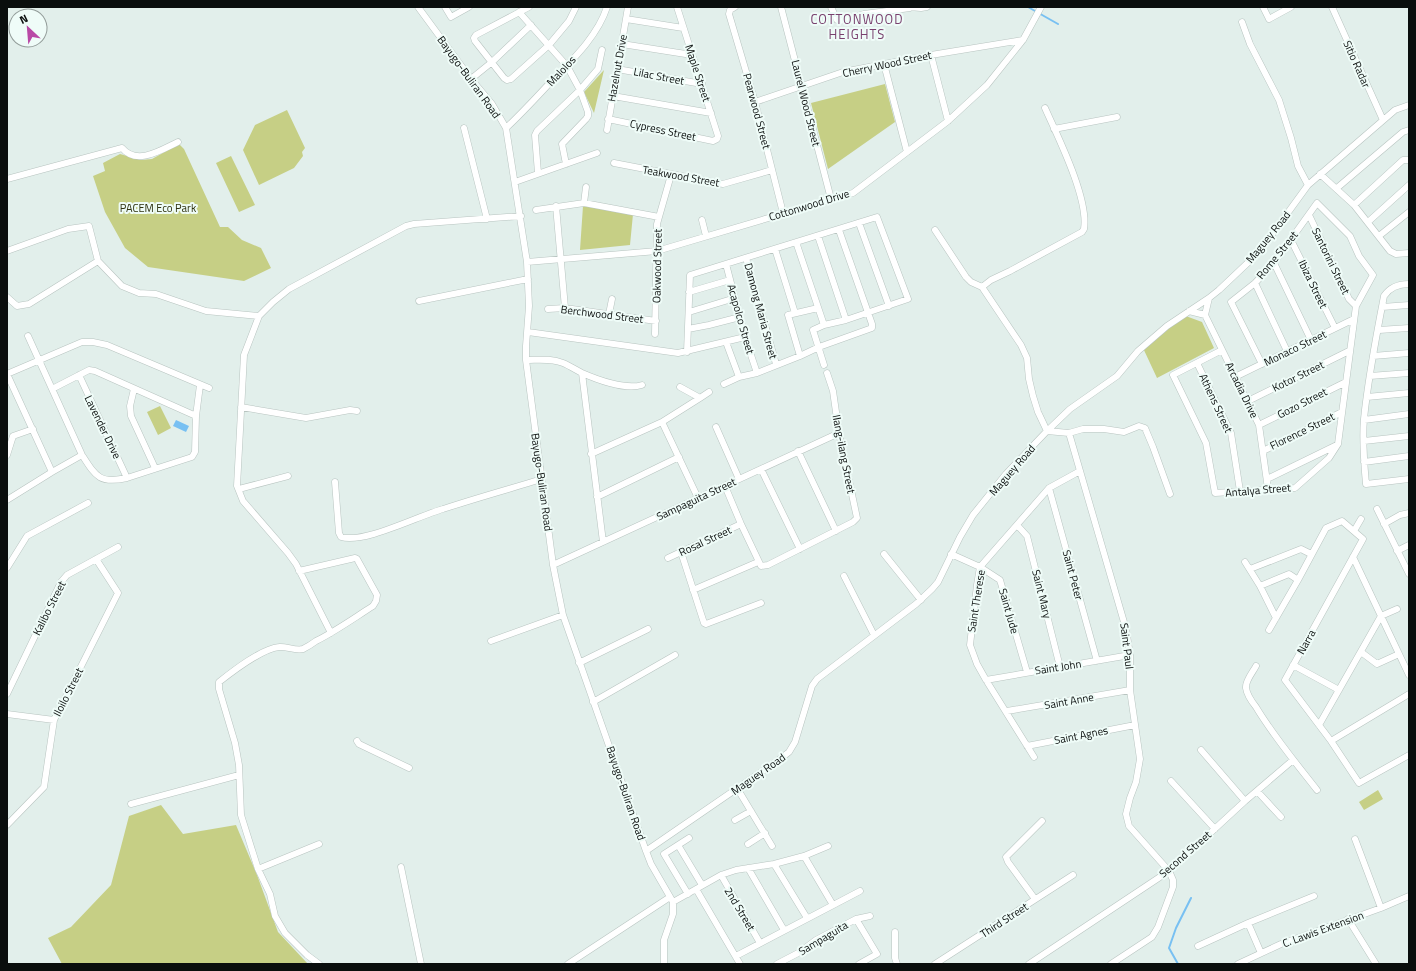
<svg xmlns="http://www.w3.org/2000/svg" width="1416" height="971" font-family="'Titillium Web',sans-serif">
  <rect width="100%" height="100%" fill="#e2efeb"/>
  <path fill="#c6cf85" d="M604,70L594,113L584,92Z
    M885,84L895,122L828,169L811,103Z
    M287,110L305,148L302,152L303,156L294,168L259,185L243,150L255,125Z
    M179,144L184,149L220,227H228L242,240L261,248L271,268L244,281L148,267L125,248L105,212L93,176L105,171L103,163L120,154L141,160L152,159Z
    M231,156L255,205L239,212L216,163Z
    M583,206L633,214L630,245L580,250Z
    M1183,315L1202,322L1214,348L1157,378L1143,348Z
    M160,406L171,428L158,435L147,412Z
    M1378,790L1383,799L1364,810L1359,802Z
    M161,805L183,834L236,825L257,875L278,932L308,964H62L48,938L71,927L111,885L129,816Z"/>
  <path fill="#78c0f2" d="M176,420L189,426L186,432L173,426Z"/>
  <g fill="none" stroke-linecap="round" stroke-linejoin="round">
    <path stroke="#78c0f2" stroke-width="2" d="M1028,7L1058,24
      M1178,964L1169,948L1176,928L1191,898"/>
    <defs>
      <path id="minor" d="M418,7L471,79L492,104L506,128L527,262L529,306L526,346V360L553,565L563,615L646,851L651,864L673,902V914L664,940V964
        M445,7L451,17L469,7
        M529,7L476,35L474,38L475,41L504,78L507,80L511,79L549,45L569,21L576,7
        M735,7L730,10L729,14L755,102L783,213
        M781,7L831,199
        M831,7L837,20L840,21L864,14L910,8
        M909,7L921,8L927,7
        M1263,7L1269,19
        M1332,7L1383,120
        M519,12L567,66L580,90L588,112V116L586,119L562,144L566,164
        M626,19L683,28
        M1269,19L1291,7
        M1242,22L1250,44L1279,100L1291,138L1298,166L1308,185
        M622,44L692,55
        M931,55L948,121
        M884,64L907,152
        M617,69L702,84
        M471,79L492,62L531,25
        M613,96L711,113
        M755,102L843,72L931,55L1023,40
        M1045,108C1058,137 1089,199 1084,229L1082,232L1010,271L991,280L982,287L1021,345L1027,358L1029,379L1033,396L1038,412L1047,431L1069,433L1126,629L1130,655V690L1140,759L1136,782L1130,798L1126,814L1129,826L1169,871L1173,880V887L1158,927L1152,937L1111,964
        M608,119L713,141L717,139L718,136L677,7
        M464,128L487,219
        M506,128C520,115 534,100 547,86C569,63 597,38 607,7
        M1054,129L1117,117
        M607,130L628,7
        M614,163L723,184L772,170
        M538,173L535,135L537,131L580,90L598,69L602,50
        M1320,174L1354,205L1390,251L1396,254L1409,253
        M7,179L122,148C137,166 161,150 178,142
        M515,182L597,153
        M1337,188L1403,132L1409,130
        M584,203L586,187
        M1354,205L1403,160H1409
        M556,206L565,308
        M536,210L584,203L659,217
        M1309,215L1349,299L1356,306
        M702,220L706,236
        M1368,222L1409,185
        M859,223L889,306
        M935,230L966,277L971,282L982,287
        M818,236L846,320
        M1379,236L1409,212
        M1291,240L1335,328
        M796,242L824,325
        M775,249L795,313
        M7,251L68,229L89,226L98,261L122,286L139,293L156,294L206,311L259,316
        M746,258L776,364
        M527,262L657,251L853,193L948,121L987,85L1023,40L1041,7
        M1274,263L1311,340
        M726,264L745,337L757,373
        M1255,283L1287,351
        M1409,284C1399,284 1390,287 1384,296C1376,337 1368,378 1364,419C1362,441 1364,462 1366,484L1409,479
        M689,292L730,280
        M7,297L17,306L29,304L98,261
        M419,301L528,279
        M1382,307L1409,305
        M548,309L565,308L656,321
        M1189,311L1205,315L1209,298
        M689,312L735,298
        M609,314L612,299
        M1205,315L1259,425L1268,489
        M688,329L709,325L740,317
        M1379,330L1409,328
        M528,332L678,353L745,337
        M655,334L657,224L671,175
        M28,336L82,455C96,477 100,484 127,478L192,457L195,452L196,416L200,385
        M726,342L739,377
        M1222,350L1173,375L1206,443L1215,493L1295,488L1329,458L1338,444L1356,306L1373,275L1359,256L1350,236L1317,203L1274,263L1255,283L1231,302L1262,364
        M687,352L690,275L877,217L908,299L846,320L824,325L813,330L824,365
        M800,356L788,315L818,308
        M1373,356L1409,353
        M526,360C538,360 551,358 563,363C570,366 576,370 582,373C598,380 626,390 642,385
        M1197,363L1231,433L1240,491
        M582,373L603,542
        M79,375L127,478
        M1370,376L1409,373
        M1235,377L1354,319
        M724,384L739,377L757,373L800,356L819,347L872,328V324L839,230
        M52,389L89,370L95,371L196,416
        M134,389L130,406L131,416L155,468
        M1367,397L1409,393
        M700,398L709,392
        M1248,401L1349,351
        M241,407L306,418L350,410L357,411
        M1364,420L1409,414
        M662,422L698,498
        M1259,425L1346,382
        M716,427L739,479
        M1069,433L1083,429H1104L1124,432L1139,426L1145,428L1153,447L1170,494
        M1364,441L1409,436
        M798,451L836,531
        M1263,451L1342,412
        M591,454L662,422L700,398L680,387
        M7,455L13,436L33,429
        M1364,462L1409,456
        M761,469L800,549
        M52,472L7,374L82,342H93L107,345L209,388
        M1267,479L1337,445
        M335,482L339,533L341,537C364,544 418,516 443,509C476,498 509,489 542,479
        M725,486L741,524L761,566L768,565L853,522L857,518L839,433L833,391L827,373
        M1049,488L1097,661
        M239,489L288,476
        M597,497L679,457
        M7,500L52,472L82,455
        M1377,509L1409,574
        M1384,524L1400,515L1409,513
        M1017,525L1027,536L1060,667
        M1354,531L1361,519
        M1397,551L1409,545
        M681,552L704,623L706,624L761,603
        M884,554L921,600
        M951,554L980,567L1000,580L1027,672
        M1353,557L1409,675
        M668,558L741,524
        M1245,562L1260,586L1276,618
        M553,565L839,433
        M7,568L27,536L88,503
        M1250,569L1301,549L1311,554
        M299,571L355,558L357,559L377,595L376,601L373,606C354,618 336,631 316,641C312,644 307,647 303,649C295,651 286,646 279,647C261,649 233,671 219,682V689L235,743L239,765L241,815L258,869L319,844
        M844,576L874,635
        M1260,586L1289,574L1298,580
        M693,590L758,562
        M1269,630L1298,580L1326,528L1342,521L1363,539L1285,680L1331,741L1359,783L1409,755
        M331,633L296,564L288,553L243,501L237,486L244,355L259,316L273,302L289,289L406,226L414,224L521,216
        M491,641L563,615
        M1361,652L1377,664L1399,654
        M579,663L648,629
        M1293,665L1339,690
        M1256,666C1253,672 1245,681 1246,688C1247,695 1252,702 1256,707C1274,737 1296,763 1317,790
        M986,680L1130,655
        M7,694L61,582L67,575L118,547
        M593,702L675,655
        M1007,711L1130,690
        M7,714L54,720
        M1319,725L1381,616L1397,609
        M357,741L359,744L409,768
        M1331,741L1409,694
        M1027,746L1135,725
        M1201,750L1245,801
        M1034,757L986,680L977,664L970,645L977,585L980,567L1049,488L1080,471
        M1171,781L1215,829
        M737,788L772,846
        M1257,791L1281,817
        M131,804L239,775
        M735,820L751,811
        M7,825L44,787L54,720L118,593L96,559
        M1355,839L1381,908
        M748,844L765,833
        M678,845L702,885
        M646,851L780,759L789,752L795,742L812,686L817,679L916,604L932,589L938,582L960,537L973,515L1006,474L1047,431L1070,409L1117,376L1138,351L1167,326L1209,298L1219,290L1256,255L1276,229L1308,185L1395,110L1409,105
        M804,856L833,905
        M774,864L807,918
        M401,867L421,964
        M748,868L784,930
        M258,869L270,894L275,916L285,933L307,955L319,964
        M721,875L760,943
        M696,889L740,964
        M688,894L664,854L689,838
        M1035,899L1008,862L1006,857L1042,821
        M673,902L721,875L736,870L774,864L804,856L828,846
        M856,919L877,954L859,964
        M1348,919L1376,964
        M1248,923L1261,953
        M895,932V958L897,964
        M1198,946L1248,923L1314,896
        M736,956L860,891
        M568,964L670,897
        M777,964L800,952L816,940L856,919L870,916
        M935,964L1073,875
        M1029,964L1169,871L1245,801L1293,760
        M1238,964L1281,944L1381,908L1409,896"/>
    </defs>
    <use href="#minor" stroke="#b8c4c0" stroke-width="7"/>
    <use href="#minor" stroke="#fff" stroke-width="6"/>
  </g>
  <g text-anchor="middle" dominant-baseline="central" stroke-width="4" stroke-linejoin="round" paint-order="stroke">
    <g font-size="11" fill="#0a0e0d" stroke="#effcf8">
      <text transform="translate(887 64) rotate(-12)">Cherry Wood Street</text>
      <text transform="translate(1357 64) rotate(66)">Sitio Radar</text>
      <text transform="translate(617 68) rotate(-80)">Hazelnut Drive</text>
      <text transform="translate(561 71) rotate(-47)">Malolos</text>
      <text transform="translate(698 73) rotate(72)">Maple Street</text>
      <text transform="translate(659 76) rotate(11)">Lilac Street</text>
      <text transform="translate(469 77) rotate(54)">Bayugo-Buliran Road</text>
      <text transform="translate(806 103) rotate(76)">Laurel Wood Street</text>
      <text transform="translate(757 111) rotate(75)">Pearwood Street</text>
      <text transform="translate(663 130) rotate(12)">Cypress Street</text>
      <text transform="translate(681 176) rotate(10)">Teakwood Street</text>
      <text transform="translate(809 205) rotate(-17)">Cottonwood Drive</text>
      <text transform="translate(1268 237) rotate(-51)">Maguey Road</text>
      <text transform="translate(1277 255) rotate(-51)">Rome Street</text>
      <text transform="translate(1331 261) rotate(64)">Santorini Street</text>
      <text transform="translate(657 266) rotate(-89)">Oakwood Street</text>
      <text transform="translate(1313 284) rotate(64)">Ibiza Street</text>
      <text transform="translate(761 311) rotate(75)">Damong Maria Street</text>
      <text transform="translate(602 314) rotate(7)">Berchwood Street</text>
      <text transform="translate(741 319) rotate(74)">Acapolco Street</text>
      <text transform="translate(1295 348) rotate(-26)">Monaco Street</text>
      <text transform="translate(1298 376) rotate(-26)">Kotor Street</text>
      <text transform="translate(1242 390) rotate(64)">Arcadia Drive</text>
      <text transform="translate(1216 403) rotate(65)">Athens Street</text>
      <text transform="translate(1302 403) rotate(-27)">Gozo Street</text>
      <text transform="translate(103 427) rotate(64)">Lavender Drive</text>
      <text transform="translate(1302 431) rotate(-26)">Florence Street</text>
      <text transform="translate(844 454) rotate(79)">Ilang-ilang Street</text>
      <text transform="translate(1012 470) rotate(-49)">Maguey Road</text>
      <text transform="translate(542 482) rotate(82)">Bayugo-Buliran Road</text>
      <text transform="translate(1258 490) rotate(-5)">Antalya Street</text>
      <text transform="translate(696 499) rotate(-25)">Sampaguita Street</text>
      <text transform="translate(705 541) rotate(-25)">Rosal Street</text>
      <text transform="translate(1073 575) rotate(75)">Saint Peter</text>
      <text transform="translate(1042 594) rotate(76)">Saint Mary</text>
      <text transform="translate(976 601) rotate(-81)">Saint Therese</text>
      <text transform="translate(49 608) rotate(-63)">Kalibo Street</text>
      <text transform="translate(1009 611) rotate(74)">Saint Jude</text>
      <text transform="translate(1306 642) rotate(-61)">Narra</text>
      <text transform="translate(1127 646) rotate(83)">Saint Paul</text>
      <text transform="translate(1058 667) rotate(-9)">Saint John</text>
      <text transform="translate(68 692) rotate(-63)">Iloilo Street</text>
      <text transform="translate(1069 701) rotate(-10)">Saint Anne</text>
      <text transform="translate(1081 735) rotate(-11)">Saint Agnes</text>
      <text transform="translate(758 774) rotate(-35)">Maguey Road</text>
      <text transform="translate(626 793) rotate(71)">Bayugo-Buliran Road</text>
      <text transform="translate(1185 854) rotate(-41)">Second Street</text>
      <text transform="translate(740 909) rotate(59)">2nd Street</text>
      <text transform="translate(1004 920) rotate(-33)">Third Street</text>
      <text transform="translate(1323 929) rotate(-20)">C. Lawis Extension</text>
      <text transform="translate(823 938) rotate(-31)">Sampaguita</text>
    </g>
    <g font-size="11" fill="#2d300e" stroke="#effcf8">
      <text x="158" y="208">PACEM Eco Park</text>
    </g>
    <g font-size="13" letter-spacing="1" fill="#79406e" stroke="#effcf8">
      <text x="857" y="19">COTTONWOOD<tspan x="857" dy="15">HEIGHTS</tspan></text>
    </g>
  </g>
  <rect width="1416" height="971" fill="none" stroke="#0a0e0d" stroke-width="16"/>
  <g transform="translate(28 28) rotate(334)"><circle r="19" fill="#effcf8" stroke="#939d9a"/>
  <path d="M0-3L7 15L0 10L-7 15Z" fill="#b949a6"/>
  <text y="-6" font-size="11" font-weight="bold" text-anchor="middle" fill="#0a0e0d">N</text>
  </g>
</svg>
